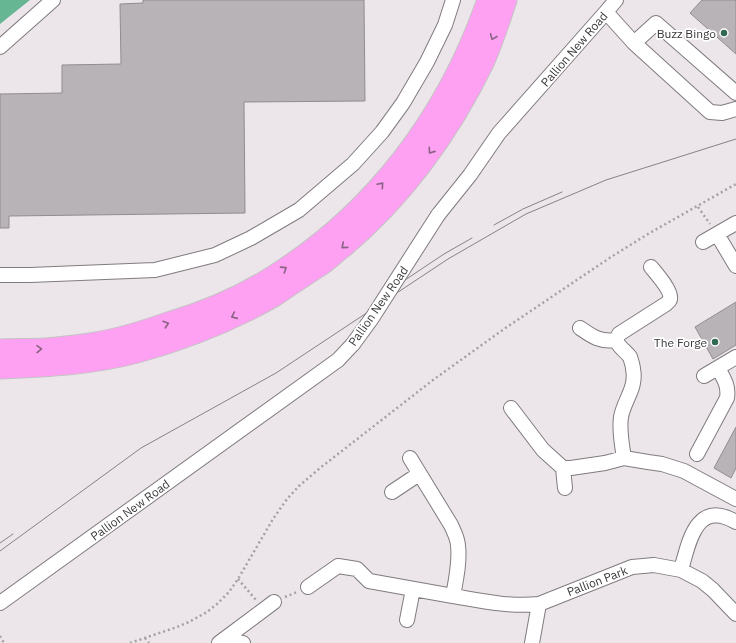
<svg xmlns="http://www.w3.org/2000/svg" width="736" height="643" font-family="'IBM Plex Sans',sans-serif">
  <rect width="100%" height="100%" fill="#ece6eb"/>
  <path fill="#66b694" d="M0,0H30L0,24Z"/>
  <path fill="#b8b3b7" stroke="#918c90" d="M143,0H364L365,101L244,102L245,213L9,216V228H0V94L62,93V65L121,64L120,4L143,3Z
    M702,0H736V54L690,13Z
    M736,302V345L713,359L695,327Z
    M736,427V468L731,478L714,468Z"/>
  <g fill="none" stroke-linecap="round" stroke-linejoin="round">
    <defs>
      <path id="minor" d="M606,12L634,43L710,112L722,113L736,109
        M634,43L656,23L736,93
        M0,47L53,0
        M438,215L470,175L499,133L606,12L616,0
        M717,234L736,266
        M703,242L736,223
        M0,275H30L155,270L215,255L251,238L299,210L353,164L382,132L403,103L427,62L445,25L453,0
        M580,328C593,337 600,342 616,340
        M704,376L736,357
        M511,408L543,450L563,468H571L605,463L624,458L648,462L662,464L684,471L736,499
        M697,454L727,398C729,386 724,379 718,368
        M410,458L451,525C454,532 458,539 458,546C460,561 456,580 453,596
        M624,458C622,445 619,431 621,417C624,400 637,388 633,369C633,366 631,360 630,357C626,351 619,348 616,340L619,334L666,304C668,302 670,301 670,299C672,291 656,273 651,267
        M563,468L565,488
        M392,492L419,474
        M681,570C689,542 696,499 736,522
        M308,587L338,566L357,569L369,581C397,586 425,591 453,596C482,601 509,607 539,604L632,567L654,565L681,570L702,581L713,590L736,614
        M0,603L338,360L353,344
        M407,620L413,589
        M224,639L243,643
        M219,643L274,602
        M532,643L539,604"/>
      <path id="highway" d="M0,350C15,349 30,350 45,349C60,348 76,346 90,344C117,340 143,332 168,323C202,313 236,299 266,281C373,216 447,118 488,0
        M0,368C46,366 93,364 137,352C184,339 232,320 274,296C283,290 291,284 299,279C307,274 314,269 322,264C329,259 336,252 343,247C402,197 449,133 483,63C492,43 499,21 506,0"/>
    </defs>
    <use href="#minor" stroke="#807b7f" stroke-width="16"/>
    <use href="#highway" stroke="#c4c4c4" stroke-width="23"/>
    <path stroke="#a5a0a4" stroke-width="2.5" stroke-dasharray="2 3" stroke-linecap="butt" d="M698,207L710,224
      M238,579L256,600
      M285,597L297,592
      M0,636L4,643
      M145,638L149,643
      M130,643L177,627L189,622L207,612L217,604L229,592L238,579L273,519L287,499L299,486L320,468L433,380L504,329L611,257L648,234L736,184"/>
    <use href="#minor" stroke="#fff" stroke-width="14"/>
    <use href="#highway" stroke="#fea1f2" stroke-width="21"/>
    <path stroke="#868285" stroke-width="1" d="M494,225L523,209L562,192
      M405,280L444,254L472,238
      M0,543L13,534
      M0,551L141,448L276,373L448,259L526,214L606,180L736,139"/>
    <defs>
      <path id="minor-bridge" d="M353,344L372,318L438,215"/>
    </defs>
    <use href="#minor-bridge" stroke="#807b7f" stroke-width="16" stroke-linecap="butt"/>
    <use href="#minor-bridge" stroke="#fff" stroke-width="14"/>
  </g>
  <defs><path id="oneway-chevron" d="M-2-3.5L2.5 0L-2 3.5" fill="none" stroke-width="1.6" stroke-linecap="round" stroke-linejoin="round"/></defs>
  <g stroke="#896384">
    <use href="#oneway-chevron" transform="translate(493 37) rotate(112)"/>
    <use href="#oneway-chevron" transform="translate(431 151) rotate(125)"/>
    <use href="#oneway-chevron" transform="translate(381 185) rotate(-49)"/>
    <use href="#oneway-chevron" transform="translate(344 246) rotate(140)"/>
    <use href="#oneway-chevron" transform="translate(284 269) rotate(-33)"/>
    <use href="#oneway-chevron" transform="translate(234 316) rotate(156)"/>
    <use href="#oneway-chevron" transform="translate(166 324) rotate(-18)"/>
    <use href="#oneway-chevron" transform="translate(39 349) rotate(-1)"/>
  </g>
  <g fill="#306a52" stroke="#fff" stroke-width="1.5">
    <circle cx="724" cy="33" r="4"/>
    <circle cx="715" cy="342" r="4"/>
  </g>
  <g text-anchor="middle" dominant-baseline="central" stroke-width="3.5" stroke-linejoin="round" paint-order="stroke">
    <g font-size="12" fill="#3b393b" stroke="#fff" text-anchor="end">
      <text x="716" y="33">Buzz Bingo</text>
      <text x="707" y="342">The Forge</text>
    </g>
    <g font-size="12" fill="#3b393b" stroke="#fff">
      <text transform="translate(574 49) rotate(-49)">Pallion New Road</text>
      <text transform="translate(378 306) rotate(-55)">Pallion New Road</text>
      <text transform="translate(130 510) rotate(-36)">Pallion New Road</text>
      <text transform="translate(597 581) rotate(-21)">Pallion Park</text>
    </g>
  </g>
</svg>
